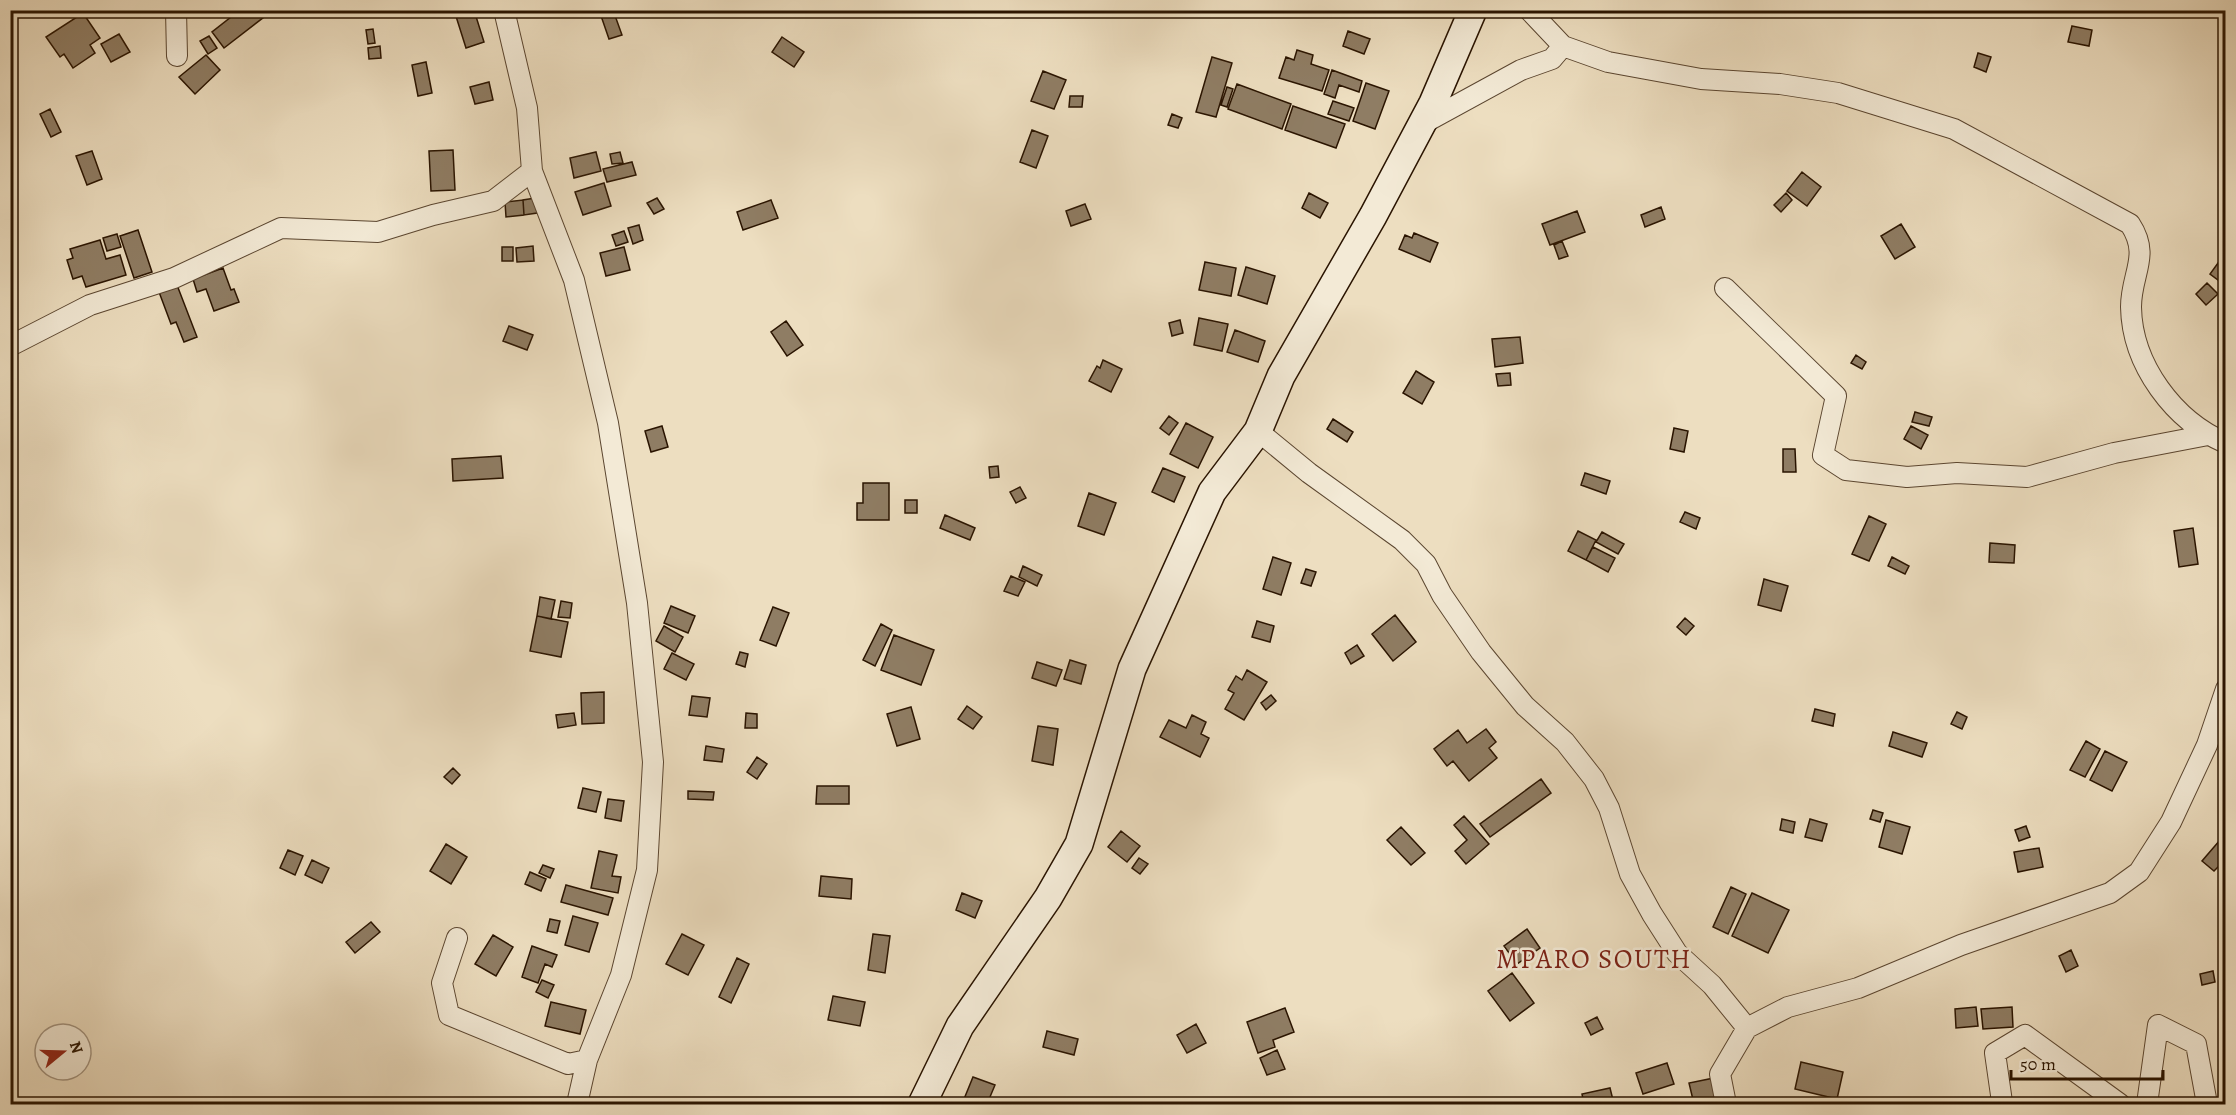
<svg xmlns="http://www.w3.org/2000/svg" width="2236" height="1115" font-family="Alegreya,serif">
  <rect width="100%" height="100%" fill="#eddec0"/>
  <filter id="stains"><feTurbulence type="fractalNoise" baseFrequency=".00333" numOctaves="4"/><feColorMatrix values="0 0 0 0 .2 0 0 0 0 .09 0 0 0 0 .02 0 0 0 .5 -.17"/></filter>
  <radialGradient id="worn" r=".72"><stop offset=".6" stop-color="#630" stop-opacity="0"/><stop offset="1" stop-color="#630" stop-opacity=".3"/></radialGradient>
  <path fill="#8f7d64" stroke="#2a1400" stroke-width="1.5" d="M240,10H265L268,14L224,48L212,32Z
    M454,10H474L484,42L466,48Z
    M599,10H613L622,35L609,39Z
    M83,13L100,38L90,45L95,53L73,68L64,54L60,57L46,37Z
    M2072,26L2092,30L2089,46L2068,42Z
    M373,29L375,43L368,44L366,30Z
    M1348,31L1370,39L1364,54L1343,46Z
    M119,34L130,52L111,62L101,44Z
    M209,36L217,48L208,54L200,41Z
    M782,37L804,52L794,67L772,52Z
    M380,46L381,58L369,59L368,48Z
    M1297,50L1313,55L1311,64L1329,70L1322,91L1279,78L1286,57L1294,60Z
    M1978,53L1991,57L1986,72L1974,67Z
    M206,55L220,70L195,94L179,77Z
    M1212,57L1232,63L1216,117L1196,112Z
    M426,62L432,93L418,96L412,65Z
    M1332,70L1362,81L1359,92L1339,85L1335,98L1324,94Z
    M1043,71L1066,80L1054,109L1031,101Z
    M489,82L493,100L475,104L470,87Z
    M1366,83L1389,91L1375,129L1353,121Z
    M1237,84L1291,104L1282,129L1228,109Z
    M1227,87L1233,89L1227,107L1221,105Z
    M1070,96H1083L1082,107H1069Z
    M1333,101L1354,108L1349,121L1328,114Z
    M1293,106L1345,124L1336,148L1285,130Z
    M50,109L61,132L51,137L40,114Z
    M1172,114L1182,118L1178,128L1168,125Z
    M1032,130L1048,136L1036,168L1020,162Z
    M453,150L455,190L431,191L429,151Z
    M92,151L102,179L87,185L76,156Z
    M596,152L601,171L574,178L570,158Z
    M620,152L623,163L612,164L610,154Z
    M632,162L636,175L607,182L603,169Z
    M1802,172L1821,187L1807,206L1787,191Z
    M604,183L611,206L583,215L575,192Z
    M1309,193L1328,203L1320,218L1302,208Z
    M1786,193L1792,200L1781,212L1774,205Z
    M535,198L537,213L524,215L523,200Z
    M657,198L664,209L654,214L647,203Z
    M523,200L524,215L506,217L505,202Z
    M771,200L778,218L743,230L737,212Z
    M1085,204L1091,219L1071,226L1066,211Z
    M1661,207L1665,219L1645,227L1641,215Z
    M1577,211L1585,232L1550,245L1542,224Z
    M1901,224L1915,247L1895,259L1881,236Z
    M639,225L643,240L633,244L628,228Z
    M138,230L152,272L134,278L120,236Z
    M624,231L628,242L616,246L612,235Z
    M1414,233L1438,243L1430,262L1399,249L1405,235L1412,238Z
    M117,234L121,247L107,251L103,238Z
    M100,240L106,259L120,255L126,275L86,287L82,276L73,279L67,260L73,258L70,249Z
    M1562,241L1568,256L1559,259L1554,245Z
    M533,246L534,261L517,262L516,248Z
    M502,247H513V261H502Z
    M624,247L630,270L606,276L600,253Z
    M1205,262L1236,268L1231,296L1199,290Z
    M2218,263L2226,268V278L2222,283L2210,274Z
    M1246,267L1275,276L1267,304L1238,295Z
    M223,268L231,290L234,289L239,302L214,311L206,289L197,292L193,279Z
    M2207,283L2218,294L2206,305L2196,294Z
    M177,285L197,337L184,342L176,322L171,324L159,292Z
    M1199,318L1228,324L1222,351L1194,345Z
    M1180,320L1183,333L1172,336L1169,323Z
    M786,321L803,345L787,356L771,332Z
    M509,326L533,335L527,350L503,341Z
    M1235,330L1265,341L1258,362L1227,352Z
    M1520,337L1523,363L1495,367L1492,339Z
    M1856,355L1866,362L1862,369L1851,363Z
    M1103,360L1122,369L1111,392L1089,381L1097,366L1100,368Z
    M1416,371L1434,382L1422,404L1403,393Z
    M1510,373L1511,385L1498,386L1496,374Z
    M1915,412L1932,417L1929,426L1912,422Z
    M1169,416L1178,423L1169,435L1160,428Z
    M1333,419L1353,432L1347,442L1327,429Z
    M1186,423L1213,437L1198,468L1170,454Z
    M662,426L668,447L651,452L645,431Z
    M1911,426L1928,435L1921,449L1904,439Z
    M1674,428L1688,431L1684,452L1670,449Z
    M1783,449H1795L1796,472H1783Z
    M501,456L503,478L453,481L452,459Z
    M998,466L999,477L990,478L989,467Z
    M1163,468L1185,477L1174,502L1152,492Z
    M1585,473L1610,481L1606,494L1581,485Z
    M863,483H889V520H857V503H863Z
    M1020,487L1026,498L1016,503L1010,492Z
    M1089,493L1116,503L1104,535L1078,526Z
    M905,500H917V513H905Z
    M1685,512L1700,518L1696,529L1680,522Z
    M945,515L975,528L970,540L940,528Z
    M1869,516L1886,524L1869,561L1852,554Z
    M2193,528L2198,564L2179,567L2174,531Z
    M1578,531L1596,540L1586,560L1568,551Z
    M1602,532L1624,544L1618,554L1596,542Z
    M1990,543L2015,545L2014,563L1989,562Z
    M1593,547L1615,558L1608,572L1586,560Z
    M1273,557L1291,563L1281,595L1263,589Z
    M1892,557L1909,566L1905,574L1888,566Z
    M1023,566L1042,575L1037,586L1019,577Z
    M1306,569L1316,572L1311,586L1301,583Z
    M1011,576L1025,582L1018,596L1004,591Z
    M1764,579L1788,586L1781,611L1758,605Z
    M540,597L555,600L551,619L537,616Z
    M561,601L572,603L570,618L558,617Z
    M671,606L695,616L688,633L664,623Z
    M773,607L789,613L776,646L760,640Z
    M1395,615L1416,642L1393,661L1372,634Z
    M537,616L568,622L561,657L530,651Z
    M1685,618L1694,626L1686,635L1677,627Z
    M1257,621L1274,626L1270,642L1252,637Z
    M881,624L892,630L875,666L863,660Z
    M664,626L683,637L675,652L656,641Z
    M894,635L934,650L921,685L881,670Z
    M1357,645L1364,656L1351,664L1345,653Z
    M740,652L748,654L745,667L736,664Z
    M672,653L694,664L686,680L664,669Z
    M1070,660L1086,665L1081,684L1064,679Z
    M1037,662L1062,670L1056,686L1032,678Z
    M1247,670L1267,682L1244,720L1225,709L1234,693L1228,690L1236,676L1242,680Z
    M604,692V723L582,724L581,693Z
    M1271,695L1276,701L1266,710L1261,703Z
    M692,696L710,698L707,717L689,715Z
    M967,706L982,717L973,729L958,719Z
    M911,707L920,739L897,746L887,714Z
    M1815,709L1835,714L1833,726L1812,721Z
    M1957,712L1967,717L1962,729L1951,724Z
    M574,713L576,725L558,728L556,715Z
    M746,713L757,714V728H745Z
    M1192,715L1206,722L1201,734L1209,738L1200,757L1160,737L1169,720L1186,728Z
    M1038,726L1058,729L1053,765L1032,761Z
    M1486,729L1496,742L1489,748L1497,758L1469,781L1453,761L1447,766L1434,749L1458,730L1467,743Z
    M1893,732L1927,743L1922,757L1889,746Z
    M2086,741L2100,749L2085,777L2070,770Z
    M706,746L724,749L722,762L704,760Z
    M2105,751L2127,762L2112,791L2090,780Z
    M757,757L767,764L757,779L747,772Z
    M453,768L460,775L452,784L444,777Z
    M1541,779L1551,793L1490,837L1480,824Z
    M817,786H849V804H816Z
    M583,788L601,792L596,812L578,808Z
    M688,791L714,792L713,800L688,799Z
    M608,799L624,801L621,821L605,818Z
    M1873,810L1883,813L1880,822L1870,819Z
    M1464,816L1489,844L1466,864L1455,851L1467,840L1454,825Z
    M1782,819L1795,822L1793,833L1780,830Z
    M1810,819L1827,824L1822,841L1805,837Z
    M1886,820L1910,827L1902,854L1879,847Z
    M2026,826L2030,837L2019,841L2015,830Z
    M1401,827L1425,853L1411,865L1387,840Z
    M1121,831L1140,846L1127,862L1108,847Z
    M2220,840L2226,845V859L2214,871L2202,861Z
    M446,844L467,857L451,884L430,871Z
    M2039,848L2043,867L2018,872L2014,852Z
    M288,850L303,856L295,875L280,868Z
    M599,851L617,855L612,876L621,877L618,893L591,888Z
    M1139,858L1148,864L1140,874L1132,868Z
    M312,860L329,868L322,883L305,875Z
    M543,865L554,869L550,878L539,873Z
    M530,872L546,879L541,891L525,884Z
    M821,876L852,879L851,899L819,896Z
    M566,885L613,898L608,915L561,902Z
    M1731,887L1746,894L1728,934L1713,927Z
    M962,893L982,901L975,918L956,910Z
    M1752,893L1789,910L1768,953L1732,936Z
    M573,916L598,923L589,952L565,945Z
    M550,919L560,921L557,933L547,931Z
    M371,922L380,932L355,953L346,942Z
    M1527,929L1540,948L1517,964L1504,946Z
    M682,934L704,945L688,975L666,964Z
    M873,934L890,936L885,973L868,970Z
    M493,935L513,947L496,976L475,964Z
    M532,946L557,955L552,967L545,964L538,983L522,977Z
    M2071,950L2078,966L2066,972L2059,956Z
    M737,958L749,964L731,1003L719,997Z
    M2213,971L2215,982L2202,985L2200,974Z
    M1512,973L1534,1003L1510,1021L1488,991Z
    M542,980L554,985L548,998L536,992Z
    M833,996L865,1002L860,1026L828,1020Z
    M551,1002L586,1010L580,1034L545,1026Z
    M1976,1007L1978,1026L1956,1028L1955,1009Z
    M2012,1007L2013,1027L1983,1029L1981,1009Z
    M1285,1008L1294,1032L1273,1040L1275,1047L1258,1053L1247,1022Z
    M1597,1017L1603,1029L1591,1035L1585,1023Z
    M1196,1024L1206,1043L1187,1053L1177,1035Z
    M1047,1031L1078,1039L1074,1055L1043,1047Z
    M1277,1050L1285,1069L1267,1075L1260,1058Z
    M1801,1062L1843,1072L1837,1099L1795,1089Z
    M1667,1063L1674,1084L1643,1094L1636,1073Z
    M973,1077L995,1085L987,1104H962Z
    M1714,1078L1718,1100L1694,1104L1689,1083Z
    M1610,1088L1614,1104H1584L1582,1094Z"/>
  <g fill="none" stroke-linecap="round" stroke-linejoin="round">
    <defs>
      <path id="street" d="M176,10L177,56
        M504,10L527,108L532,171L574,280L608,423L637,603L653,762L647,870L621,975L587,1060L577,1104
        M1529,10L1563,46
        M1422,124L1521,70L1552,59L1563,46L1608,62L1701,79L1780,84L1838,93L1954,129L2130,224C2151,256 2131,273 2131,307C2132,365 2174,421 2226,443
        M1725,288L1836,396L1823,455L1846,470L1907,477L1957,473L2027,477L2114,453L2208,435
        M10,346L90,305L174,278L281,228L378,232L433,215L493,201L532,171
        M1258,431L1309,473L1402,540L1426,564L1442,595L1481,652L1525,706L1565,742L1594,779L1609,808L1630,874L1652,914L1677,953L1712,985L1747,1028L1788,1007L1858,988L1961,945L2110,893L2139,872L2171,822L2207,745L2226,689
        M457,938L442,983L449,1015L568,1064L587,1060
        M1726,1104L1720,1074L1747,1028
        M1998,1104L2002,1102L1995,1053L2025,1035L2120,1104
        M2147,1104L2158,1025L2196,1044L2207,1104"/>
      <path id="secondary" d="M922,1104L960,1026L1048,898L1079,844L1132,669L1212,492L1258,431L1281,376L1373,216L1433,103L1473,10"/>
    </defs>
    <use href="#street" stroke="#5b4630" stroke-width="22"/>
    <use href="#secondary" stroke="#2a1400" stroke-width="30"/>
    <use href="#street" stroke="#f3ead6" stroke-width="20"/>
    <use href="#secondary" stroke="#f3ead6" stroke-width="27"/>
  </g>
  <g text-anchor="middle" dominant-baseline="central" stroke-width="5" stroke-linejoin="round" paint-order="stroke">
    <g font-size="27" letter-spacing="1.5" fill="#7a1f14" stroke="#f3ead6">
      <text x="1594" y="959">MPARO SOUTH</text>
    </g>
  </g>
  <rect width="2236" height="1115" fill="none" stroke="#eddec0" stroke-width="36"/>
  <rect x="12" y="12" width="2212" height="1091" fill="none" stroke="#2a1400" stroke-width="3"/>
  <rect x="18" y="18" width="2200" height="1079" fill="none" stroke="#2a1400" stroke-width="1.5"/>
  <g transform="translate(63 1052) rotate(71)"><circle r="28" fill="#f3ead6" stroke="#a39480" stroke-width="1.5"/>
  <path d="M0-4.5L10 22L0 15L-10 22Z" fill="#8f2418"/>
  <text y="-9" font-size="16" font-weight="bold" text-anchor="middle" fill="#2a1400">N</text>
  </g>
  <path d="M2011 1070v9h152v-9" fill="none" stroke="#2a1400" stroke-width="3"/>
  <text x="2020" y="1070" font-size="18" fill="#2a1400" stroke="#f3ead6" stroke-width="4.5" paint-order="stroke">50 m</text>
  <rect width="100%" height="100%" filter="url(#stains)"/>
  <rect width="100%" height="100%" fill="url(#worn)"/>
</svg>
